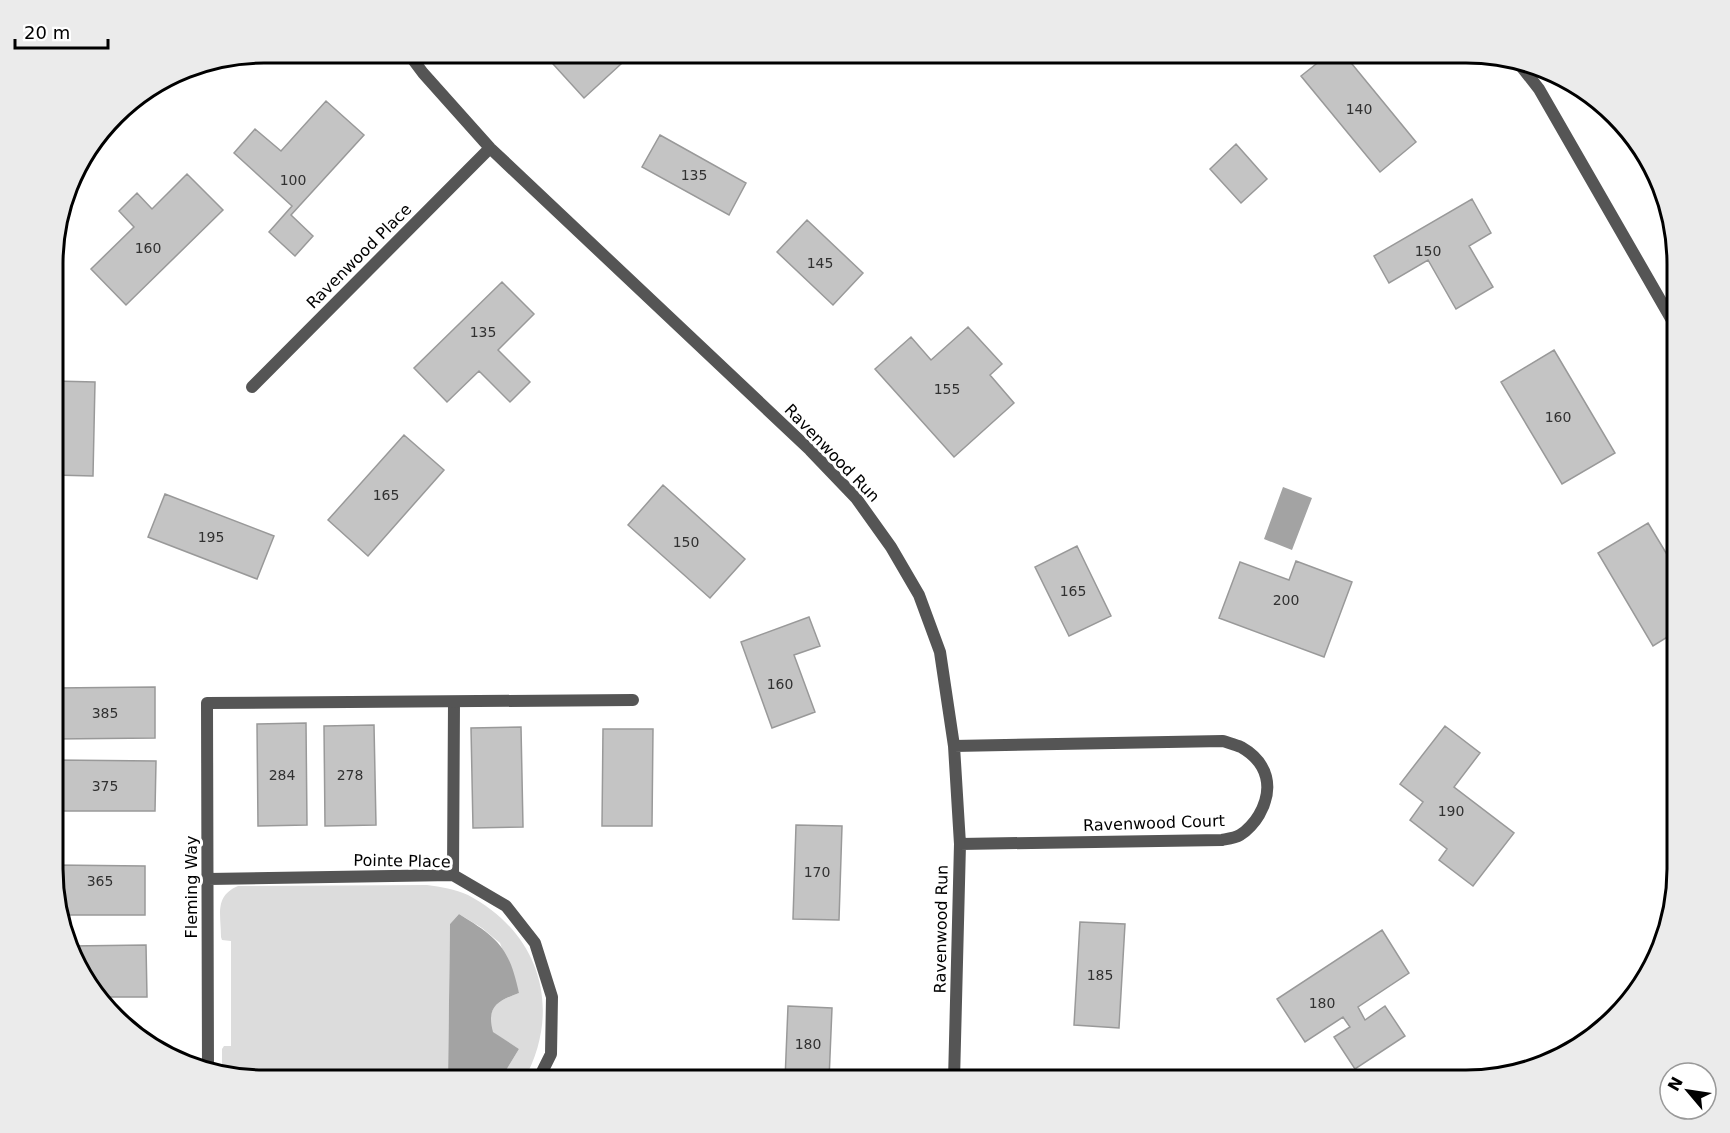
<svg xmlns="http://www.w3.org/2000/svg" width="1730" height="1133" font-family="'DejaVu Sans',sans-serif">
  <rect width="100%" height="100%" fill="#fff"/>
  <path fill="#dcdcdc" d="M427,885C441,887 455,889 468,895C540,933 563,1009 524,1080H500L519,1049L492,1032C486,1006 498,1001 519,993L500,943L482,928L459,914L450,924L448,1080H264L222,1074V1049L224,1046H231V941L222,940L221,937C221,915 214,896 238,886Z"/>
  <path fill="#a3a3a3" d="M1283,487L1312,498L1292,550L1264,539Z
    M459,914C498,938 509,947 519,993C498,1001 486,1006 493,1032L519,1049L500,1080H448L450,924Z"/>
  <path fill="#c4c4c4" stroke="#999" stroke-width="1.5" d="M543,53H611L621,64L584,98Z
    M1330,53H1343L1416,142L1380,172L1301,76Z
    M326,101L364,135L291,215L313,236L295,256L269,232L292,206L234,153L255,129L281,151Z
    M660,135L746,183L729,215L642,167Z
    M1236,144L1267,179L1241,203L1210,169Z
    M187,174L223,210L126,305L91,269L134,227L119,211L137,193L152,209Z
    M1472,199L1491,233L1469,246L1493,287L1456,309L1428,260L1389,283L1374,256Z
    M807,220L863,273L833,305L777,252Z
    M502,282L534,314L498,350L530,382L510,402L479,371L447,402L414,368Z
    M968,327L1002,364L990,375L1014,403L954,457L875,369L911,337L931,360Z
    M1554,350L1615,453L1562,484L1501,382Z
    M54,381L95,382L93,476L54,475Z
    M404,435L444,470L368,556L328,520Z
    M663,485L745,559L710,598L628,525Z
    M165,494L274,536L257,579L148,537Z
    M1648,523L1677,571V631L1653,646L1598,553Z
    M1077,546L1111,616L1069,636L1035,567Z
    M1296,561L1352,582L1324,657L1219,618L1240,562L1289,580Z
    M809,617L820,646L794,655L815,712L772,728L741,642Z
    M155,687V738L54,739V688Z
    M306,723L307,825L258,826L257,724Z
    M374,725L376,825L325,826L324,726Z
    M1445,726L1480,753L1454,787L1514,833L1473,886L1439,860L1447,849L1410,820L1423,802L1400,784Z
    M521,727L523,827L473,828L471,728Z
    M603,729H653L652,826H602Z
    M54,760L156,761L155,811H54Z
    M796,825L842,826L839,920L793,919Z
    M54,865L145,866V915H61L54,896Z
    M1080,922L1125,924L1119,1028L1074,1025Z
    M1382,930L1409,973L1358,1007L1365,1020L1385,1006L1405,1036L1355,1069L1334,1037L1350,1027L1343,1017L1305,1042L1277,999Z
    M146,945L147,997H102L81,975L71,946Z
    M788,1006L832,1008L829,1080H785Z"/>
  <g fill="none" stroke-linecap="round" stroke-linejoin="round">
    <path stroke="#555" stroke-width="12" d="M453,875L454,702
      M191,1066H208"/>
    <path stroke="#555" stroke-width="12" d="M408,53L423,73L490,148L810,450L856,498L891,547L919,595L940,652L954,746L960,844L954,1080
      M1517,61L1539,89L1677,329
      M252,387L490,148
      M954,746L1223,741C1229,743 1236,745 1241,747C1269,763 1274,789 1259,815C1255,822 1247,831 1240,835C1235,838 1227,839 1222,840L960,844
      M208,879L453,875L506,906L535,943L552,997L551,1054L538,1080
      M208,1071L207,703L633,700"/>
  </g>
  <g text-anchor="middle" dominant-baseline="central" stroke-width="6" stroke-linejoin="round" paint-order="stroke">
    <g font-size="14" fill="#313131">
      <text x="1359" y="109">140</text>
      <text x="694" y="175">135</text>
      <text x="293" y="180">100</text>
      <text x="148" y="248">160</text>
      <text x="1428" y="251">150</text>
      <text x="820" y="263">145</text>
      <text x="483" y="332">135</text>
      <text x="947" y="389">155</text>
      <text x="1558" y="417">160</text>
      <text x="386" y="495">165</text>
      <text x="211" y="537">195</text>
      <text x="686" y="542">150</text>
      <text x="1073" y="591">165</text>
      <text x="1286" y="600">200</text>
      <text x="780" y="684">160</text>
      <text x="105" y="713">385</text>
      <text x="282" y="775">284</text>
      <text x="350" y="775">278</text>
      <text x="105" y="786">375</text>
      <text x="1451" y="811">190</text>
      <text x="817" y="872">170</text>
      <text x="100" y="881">365</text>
      <text x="1100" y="975">185</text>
      <text x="1322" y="1003">180</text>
      <text x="808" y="1044">180</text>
    </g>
    <g font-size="16" fill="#000" stroke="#fff">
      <text transform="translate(359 256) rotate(-45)">Ravenwood Place</text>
      <text transform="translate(832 453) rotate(46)">Ravenwood Run</text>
      <text transform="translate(1154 823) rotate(-2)">Ravenwood Court</text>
      <text transform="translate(402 861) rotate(1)">Pointe Place</text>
      <text transform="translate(191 887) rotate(-90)">Fleming Way</text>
      <text transform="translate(941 929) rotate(-89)">Ravenwood Run</text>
    </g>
  </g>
  <path d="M0 0H1730V1133H0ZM264 63H1466A201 201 0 0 1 1667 264V869A201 201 0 0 1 1466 1070H264A201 201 0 0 1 63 869V264A201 201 0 0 1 264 63Z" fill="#ebebeb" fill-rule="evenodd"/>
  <path fill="none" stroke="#000" stroke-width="3" d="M264 63H1466A201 201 0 0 1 1667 264V869A201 201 0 0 1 1466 1070H264A201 201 0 0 1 63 869V264A201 201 0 0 1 264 63Z"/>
  <g transform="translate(1688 1091) rotate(299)"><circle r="28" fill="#ffffff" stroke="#999999" stroke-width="1.5"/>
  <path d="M0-4.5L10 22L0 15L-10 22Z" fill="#000000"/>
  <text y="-9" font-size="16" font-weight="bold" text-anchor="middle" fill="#000000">N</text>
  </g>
  <path d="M15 39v9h93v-9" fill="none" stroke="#000000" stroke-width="3"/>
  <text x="24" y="39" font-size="18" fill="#000000" stroke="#ffffff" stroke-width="4.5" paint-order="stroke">20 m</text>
</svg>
